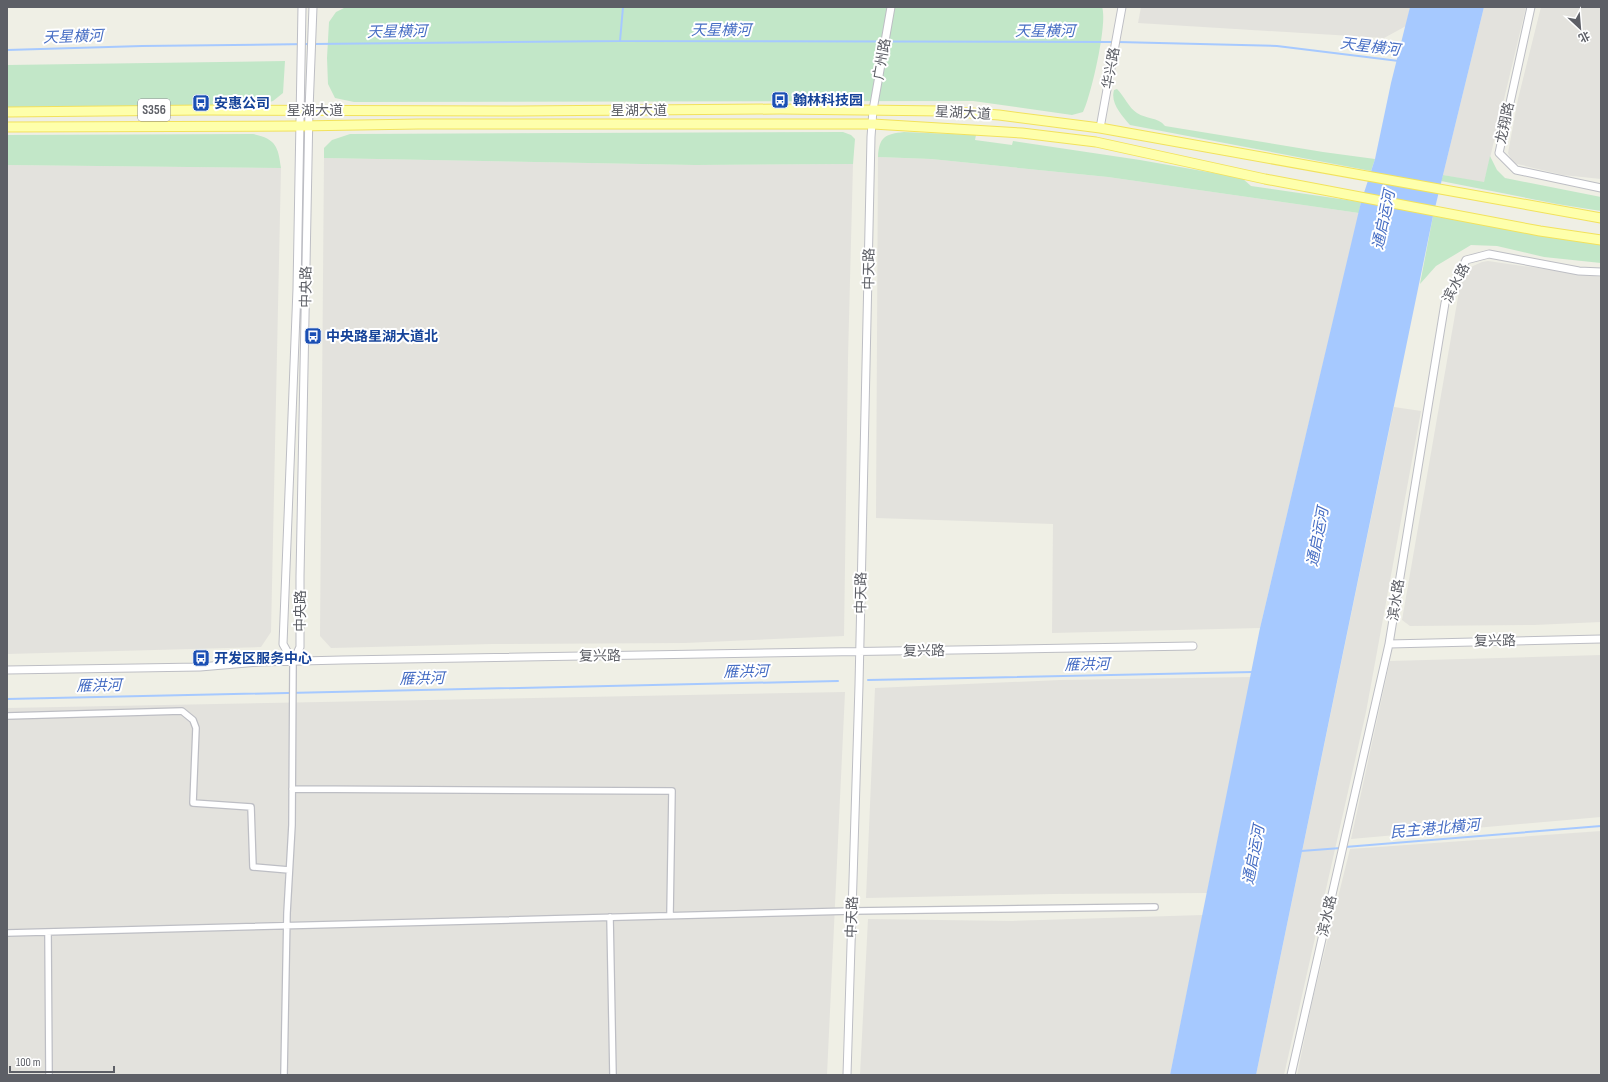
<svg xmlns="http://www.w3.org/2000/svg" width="1608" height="1082" font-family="'Sofia Sans Condensed','Noto Sans SC',sans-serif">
  <rect width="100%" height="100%" fill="#efefe5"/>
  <path fill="#e3e2dd" d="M1141,7H1410L1406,26L1384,38L1138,23Z
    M1484,7H1526L1484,183L1443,175Z
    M1541,7H1601V179L1563,175L1513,163L1508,153L1518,99Z
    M878,157L931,159L1108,177L1359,213L1260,628L1052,633L1053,524L876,518Z
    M324,158L695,165L853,164L848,358L844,636L685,643L492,644L331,648L320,636Z
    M7,165L281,168L271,632L261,647L7,654Z
    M1488,261L1601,277V622L1534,625L1410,626L1402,620L1461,280L1465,272L1473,266L1482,262Z
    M1394,407L1421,411L1366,712L1284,1075H1256Z
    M1601,655V817L1351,839L1390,661Z
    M1251,677L1207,893L1053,894L866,898L875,688L1060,680Z
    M845,692L827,1075H7V708Z
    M1601,831V1075H1297L1313,998L1350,849Z
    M1203,915L1170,1075H860L868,919L1012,921Z"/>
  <path fill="#c2e7c8" d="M346,7H1102C1108,22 1091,96 1083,112L1072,115L973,101L354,102L335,98L328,84L327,58L329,22L336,12Z
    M285,61L283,93L273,101L258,105L7,107V65Z
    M1117,89C1124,96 1129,108 1137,113C1146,119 1158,117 1165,126L1323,152L1375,159L1371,171L1130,125C1122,116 1110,103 1114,90Z
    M843,132L851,135L855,139L853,164L695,165L324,158V148L332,140L350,134Z
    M904,132L976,135L975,140L1012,145L1013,141L1140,160L1242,178L1251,186L1361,202L1359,213L1108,177L931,159L878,157C879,137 885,134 904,132Z
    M253,134C276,139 278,146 281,168L7,165V135Z
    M1490,156L1497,170L1505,178L1601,197V211L1557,204L1441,181L1443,175L1484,182Z
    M1433,216L1601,245V263L1544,257L1497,246L1471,245L1436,266L1420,284Z"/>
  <path fill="#a6c9ff" d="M1410,7H1484L1433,216L1256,1075H1170L1260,628L1361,202L1375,159L1391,83Z"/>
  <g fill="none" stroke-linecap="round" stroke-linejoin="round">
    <path stroke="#a6c9ff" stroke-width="2" d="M620,41L623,7
      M1118,42L1277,46L1399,61
      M314,44L620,41L1114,42
      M7,50L142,46L310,44
      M868,680L1253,672
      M7,699L838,681
      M1345,847L1601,826
      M1301,851L1341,848"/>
    <defs>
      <path id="minor" d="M7,716L182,711L193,720L196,728L193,803L251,807L253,867L289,870
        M292,789L672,791L670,915
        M610,917L613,1075
        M48,932L49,1075
        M7,933L852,911L1155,907
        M284,1075L287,913L292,825L293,662"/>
      <path id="tertiary" d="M1531,7L1499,153L1516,170L1601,188
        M1100,128L1122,7
        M1389,644L1601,639
        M293,662L283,644L297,289L302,7
        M293,662L300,647V576L309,110L313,7
        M7,670L200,667L260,662L342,660L1193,646
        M847,1075L859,685L871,137L873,110L891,7
        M1291,1075L1389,644L1445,303L1466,260L1489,254L1579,271L1601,272"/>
      <path id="primary" d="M7,112L202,110L518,111L780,109L943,111L999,115L1100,128L1601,218
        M7,127L299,126L419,124H873L1022,133L1096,142L1265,179L1540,231L1601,240"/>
    </defs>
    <use href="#minor" stroke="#bdbec4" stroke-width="8"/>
    <use href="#tertiary" stroke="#bdbec4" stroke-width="9"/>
    <use href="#primary" stroke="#f2e25c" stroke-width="11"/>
    <use href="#minor" stroke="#fff" stroke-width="5.5"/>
    <use href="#tertiary" stroke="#fff" stroke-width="7"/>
    <use href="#primary" stroke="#feffab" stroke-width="9"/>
  </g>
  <defs>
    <symbol id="bus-square" viewBox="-11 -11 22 22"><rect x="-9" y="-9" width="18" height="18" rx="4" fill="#1a4fb4" stroke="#fff"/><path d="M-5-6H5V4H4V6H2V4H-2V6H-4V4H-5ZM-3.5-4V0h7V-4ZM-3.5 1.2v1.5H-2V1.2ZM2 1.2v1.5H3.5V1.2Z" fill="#fff"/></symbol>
  </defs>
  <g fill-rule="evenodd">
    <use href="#bus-square" x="770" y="90" width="20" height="20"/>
    <use href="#bus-square" x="191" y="93" width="20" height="20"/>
    <use href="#bus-square" x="303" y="326" width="20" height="20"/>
    <use href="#bus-square" x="191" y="648" width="20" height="20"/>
  </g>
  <g text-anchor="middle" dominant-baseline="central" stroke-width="4" stroke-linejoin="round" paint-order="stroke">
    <rect fill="#fff" stroke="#8e8f94" stroke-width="1" x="138" y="99" width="32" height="22" rx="3"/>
    <g font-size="13" font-weight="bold" fill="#5d5f66">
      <text x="154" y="110">S356</text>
    </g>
    <g font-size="14" fill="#5d5f66" stroke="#fff">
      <text transform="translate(882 59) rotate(-80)">广州路</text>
      <text transform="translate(1111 68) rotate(-80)">华兴路</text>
      <text x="315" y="110">星湖大道</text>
      <text x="639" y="110">星湖大道</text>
      <text transform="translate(963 113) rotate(3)">星湖大道</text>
      <text transform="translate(1505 123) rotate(-78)">龙翔路</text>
      <text transform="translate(869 269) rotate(-89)">中天路</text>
      <text transform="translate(1456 283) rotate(-63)">滨水路</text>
      <text transform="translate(306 287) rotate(-89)">中央路</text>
      <text transform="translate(861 593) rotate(-89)">中天路</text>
      <text transform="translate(1396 600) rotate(-81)">滨水路</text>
      <text transform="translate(300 611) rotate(-90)">中央路</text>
      <text transform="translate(1495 641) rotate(-1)">复兴路</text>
      <text transform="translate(924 651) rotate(-1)">复兴路</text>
      <text transform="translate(600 656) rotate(-1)">复兴路</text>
      <text transform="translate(1327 916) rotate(-77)">滨水路</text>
      <text transform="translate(852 917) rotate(-88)">中天路</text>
    </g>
    <g font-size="14" font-weight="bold" fill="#164399" stroke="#fff" text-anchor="start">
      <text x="793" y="100">翰林科技园</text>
      <text x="214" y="103">安惠公司</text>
      <text x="326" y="336">中央路星湖大道北</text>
      <text x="214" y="658">开发区服务中心</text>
    </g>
    <g font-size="15" font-style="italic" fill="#476ec4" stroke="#fff">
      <text x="721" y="30">天星横河</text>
      <text x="1045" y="31">天星横河</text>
      <text transform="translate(397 32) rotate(-1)">天星横河</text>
      <text transform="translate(73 37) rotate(-2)">天星横河</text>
      <text transform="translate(1370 47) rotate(7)">天星横河</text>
      <text transform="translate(1384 220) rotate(-78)">通启运河</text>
      <text transform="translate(1318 537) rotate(-79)">通启运河</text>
      <text transform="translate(1087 665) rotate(-1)">雁洪河</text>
      <text transform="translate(746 672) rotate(-1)">雁洪河</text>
      <text transform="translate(422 679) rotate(-1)">雁洪河</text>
      <text transform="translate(99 686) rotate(-1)">雁洪河</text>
      <text transform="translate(1435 829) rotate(-5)">民主港北横河</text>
      <text transform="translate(1254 855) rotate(-79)">通启运河</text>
    </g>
  </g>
  <rect width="1608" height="1082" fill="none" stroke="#5d5f66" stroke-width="16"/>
  <g transform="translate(1580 28) rotate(154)" stroke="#ffffff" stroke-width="3" paint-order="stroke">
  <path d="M0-3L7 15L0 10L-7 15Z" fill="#5d5f66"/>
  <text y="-6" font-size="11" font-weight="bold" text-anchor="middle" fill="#5d5f66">北</text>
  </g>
  <path d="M10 1066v6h104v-6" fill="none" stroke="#5d5f66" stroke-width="2"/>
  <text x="16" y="1066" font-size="12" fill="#5d5f66" stroke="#ffffff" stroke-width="3" paint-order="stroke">100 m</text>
</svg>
